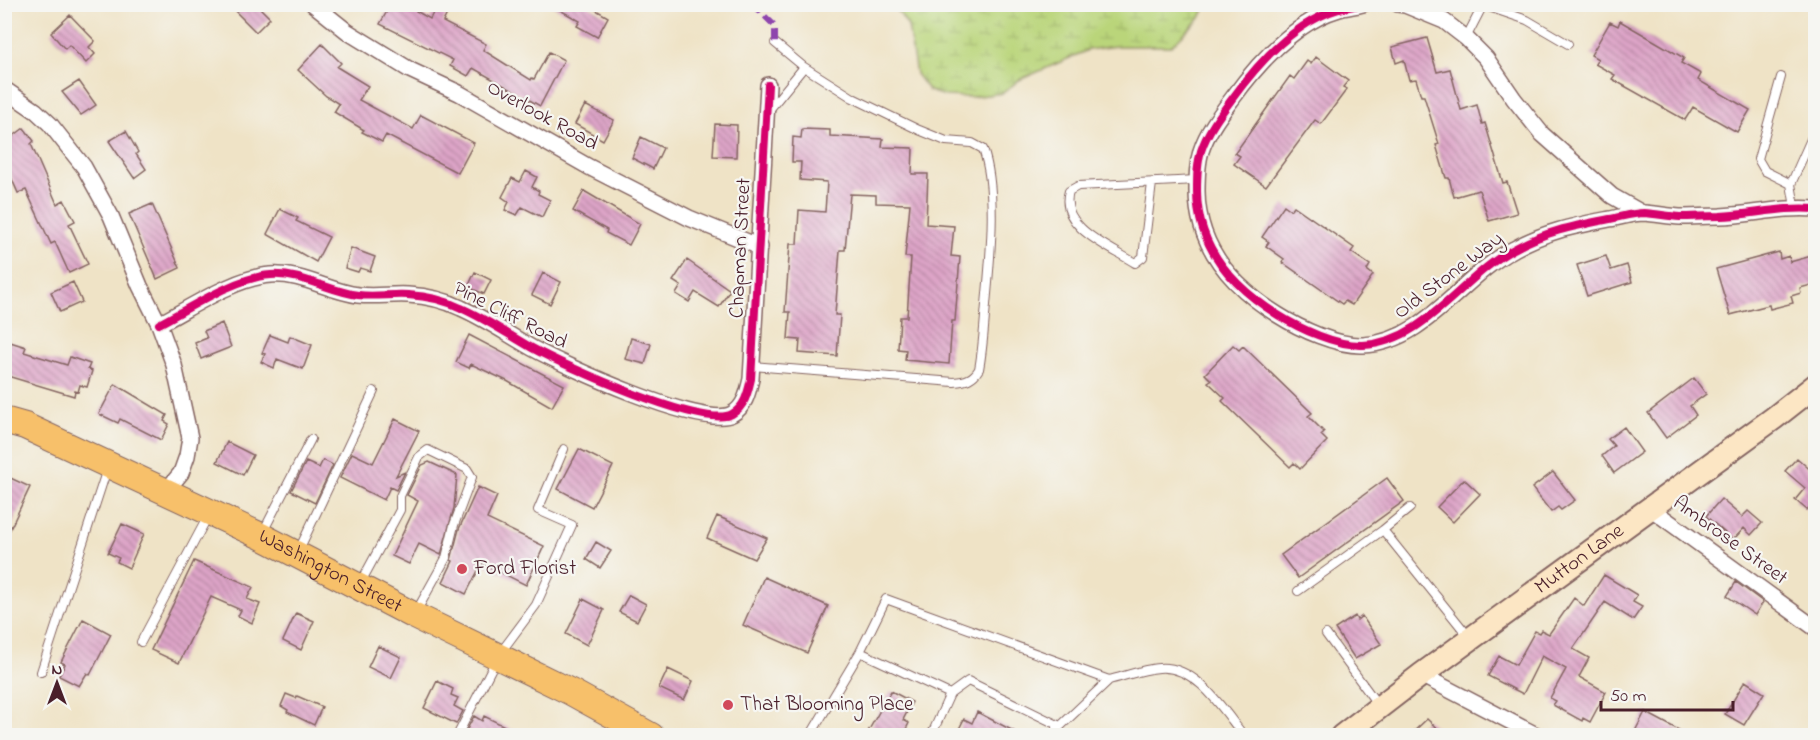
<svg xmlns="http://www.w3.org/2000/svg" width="1820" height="740" font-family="'Indie Flower',sans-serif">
  <defs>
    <pattern id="wetland-marsh" width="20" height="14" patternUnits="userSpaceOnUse" patternTransform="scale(1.5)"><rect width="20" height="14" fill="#bad57a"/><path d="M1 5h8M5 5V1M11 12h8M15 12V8" fill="none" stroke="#a1b66a"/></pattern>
    <pattern id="building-back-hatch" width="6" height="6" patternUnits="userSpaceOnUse" patternTransform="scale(1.5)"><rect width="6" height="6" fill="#dda4c7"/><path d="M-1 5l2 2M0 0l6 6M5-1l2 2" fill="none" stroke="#b585a2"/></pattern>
  </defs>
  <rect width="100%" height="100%" fill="#f6f6f2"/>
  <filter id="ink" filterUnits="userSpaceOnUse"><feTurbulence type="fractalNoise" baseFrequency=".0167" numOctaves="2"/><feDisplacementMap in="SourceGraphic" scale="12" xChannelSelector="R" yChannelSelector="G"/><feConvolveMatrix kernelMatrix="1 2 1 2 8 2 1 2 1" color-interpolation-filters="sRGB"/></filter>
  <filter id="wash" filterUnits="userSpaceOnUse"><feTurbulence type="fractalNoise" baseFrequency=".008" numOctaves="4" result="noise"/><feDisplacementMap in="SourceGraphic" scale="24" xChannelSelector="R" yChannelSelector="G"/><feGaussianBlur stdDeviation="1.35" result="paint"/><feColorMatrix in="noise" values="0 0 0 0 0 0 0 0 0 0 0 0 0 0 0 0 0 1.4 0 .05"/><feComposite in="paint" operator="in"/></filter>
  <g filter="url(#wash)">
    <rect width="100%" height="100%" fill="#efe3c6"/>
    <path fill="url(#wetland-marsh)" stroke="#827a52" stroke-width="1.5" d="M894,5H1206L1200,18L1171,46H1116L1088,50L1019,80L1003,93L971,97L945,96L929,91L916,74L908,26Z"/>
    <g id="blocks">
      <path fill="url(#building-back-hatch)" d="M244,4H256L270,18L256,32L236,12Z
        M391,4H404L430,19L435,9L447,14L443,22L486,44L483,50L531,80L532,78L534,79L549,52L564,60L540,106L473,68L468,76L450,66L453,60L380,24Z
        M549,4H586L608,17L597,37L577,26L580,21Z
        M70,15L95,41L89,47L95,54L86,63L69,45L65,49L51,33Z
        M1620,21L1684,58L1681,63L1701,74L1698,80L1750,110L1737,132L1693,107L1685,120L1612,79L1615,75L1595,64L1598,59L1591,55L1610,22L1618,26Z
        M1427,38L1437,72L1450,69L1461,110L1477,105L1482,124L1485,123L1503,183L1507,182L1517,213L1489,221L1479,190L1454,197L1449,178H1446L1436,145L1439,144L1424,96H1421L1416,79L1409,80L1404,60L1396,63L1392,47Z
        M322,44L341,63L337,67L368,86L359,100L413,129L421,115L474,143L458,173L386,135L382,142L362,132L364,130L334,112L339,104L326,96L298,70Z
        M1316,57L1348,81L1343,87L1347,89L1321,124L1315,120L1266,186L1234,164L1240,156L1235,153L1290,76L1294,79L1307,61L1311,64Z
        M79,81L96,105L81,115L62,92Z
        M585,105L614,120L603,140L575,124Z
        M715,124L737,125L736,157L713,156Z
        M24,128L34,141L31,144L57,204L64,200L75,221L69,224L88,264L69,273L55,242L51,244L26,190L18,193L4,161V143Z
        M802,129L830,130V136L883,139L882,147L913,148L912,174H928L926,224L954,226L951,256L960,257L955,321H952L949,364L905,360L906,350L898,349L900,317H907L911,257H905L910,204L876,203V195L850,194L845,250H840L835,315H840L837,356L799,353L800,340L788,339L790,312H785L790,244H797L799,210L825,212L827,182L800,180L801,162H792L793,137L801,138Z
        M126,131L138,152L136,154L146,169L134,178L109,141Z
        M641,137L663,148L653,169L632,158Z
        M526,171L537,177L532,187L539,191L538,194L550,200L542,217L522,207L517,215L505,210L509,202L502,197L512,178L520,182Z
        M584,191L640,224L629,245L606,233L607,230L573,211Z
        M152,204L180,268L157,279L129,214Z
        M1284,205L1291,210L1294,206L1354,248L1351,252L1370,265L1367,270L1373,275L1352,305L1345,301L1342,304L1282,262L1284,259L1266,246L1269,242L1262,237Z
        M280,209L298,218L296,221L329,237L316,262L267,234Z
        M351,248L375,257L370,271L360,268L358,272L345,268Z
        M1779,252L1780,259L1789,256L1790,262L1815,255V284L1800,288L1801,293L1791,296L1793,303L1770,309L1769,305L1730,315L1716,269Z
        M1606,256L1611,270L1627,265L1632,282L1587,296L1577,265Z
        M687,260L730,290L719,307L695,292L689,302L676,294L681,286L673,281Z
        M475,272L491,280L484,294L468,287Z
        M543,273L561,282L550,304L532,295Z
        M73,282L82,302L60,312L51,292Z
        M222,323L231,347L201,359L195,343L207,338L204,331Z
        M270,335L288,342L290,336L312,345L303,369L277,359L274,368L261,362L265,354L262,353Z
        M469,335L564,385L552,407L507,381L471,364L469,368L456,362Z
        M631,338L651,344L645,364L625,359Z
        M4,340L26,347L24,352L67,365L70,357L90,364L88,369L92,371L87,387L80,385L78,392L75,391L74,396L4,375Z
        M1233,345L1239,350L1243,346L1312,413L1308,416L1324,432L1321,435L1327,441L1300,469L1294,463L1290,467L1222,401L1225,398L1208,382L1211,380L1205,374Z
        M1694,378L1706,394L1690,406L1696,415L1666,438L1648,413Z
        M115,384L167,415L164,421L169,424L161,440L120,419L118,423L99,414Z
        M395,419L419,431L396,476L405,472L396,490L390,487L384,500L340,478L352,453L373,463Z
        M1624,427L1642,452L1614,473L1602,456L1614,446L1608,439Z
        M227,442L253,455L243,475L217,462Z
        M579,449L613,466L592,507L558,489Z
        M1797,458L1815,474V500L1807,510L1795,500L1805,488L1785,471Z
        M323,460L333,465L315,503L291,491L306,462L319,468Z
        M429,462L457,475L454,508L441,555L419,544L409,564L392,556L418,501L407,495L422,465Z
        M1553,472L1575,500L1561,510L1558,507L1551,512L1532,488Z
        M4,475L30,487L4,542Z
        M1387,478L1404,501L1298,578L1281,555Z
        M1464,479L1480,494L1453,522L1437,507Z
        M478,487L497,496L487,519L544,546L526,585L482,563L466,594L443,582L453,561L451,560L459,529Z
        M1721,499L1742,517L1748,511L1762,523L1751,535L1744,528L1733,540L1706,516Z
        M717,516L767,538L754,559L707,538Z
        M122,524L144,534L129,568L117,562L119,558L108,553Z
        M596,542L611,551L600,568L586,559Z
        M194,561L253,587L247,599L260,604L252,623L238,616L241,610L211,597L179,663L151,650Z
        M1604,575L1637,595L1633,602L1642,607L1633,620L1605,602L1573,649L1589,658L1579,677L1606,692L1590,722L1583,718L1582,721L1553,705L1556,701L1550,698L1566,669L1542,656L1523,694L1488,676L1499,656L1516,665L1535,631L1539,633L1541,630L1549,634L1574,598L1584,606Z
        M764,577L828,606L807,653L743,625Z
        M1736,582L1763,602L1755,615L1727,596Z
        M629,595L646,604L637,621L619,612Z
        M583,599L604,610L587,645L566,634Z
        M296,613L314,621L301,650L283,641Z
        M1355,616L1357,620L1362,616L1381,644L1355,659L1335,629Z
        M83,619L111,634L90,675L87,673L79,686L59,676L65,664L61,662Z
        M378,646L401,657L391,678L368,667Z
        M668,669L693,681L684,700L659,688Z
        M437,681L453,689L451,695L458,698L454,706L463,711L456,724L424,708Z
        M1745,681L1764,693L1744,725L1725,714Z
        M891,691L912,702L903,720L909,723L903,735H866Z
        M286,694L296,698L297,696L322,707L314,725L287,712L288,710L281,706Z
        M977,712L1021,735H956L964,719L972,723Z
        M1645,712L1688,735H1633Z
        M474,716L482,721L484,716L523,735H464Z
        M1427,719L1444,735H1410Z"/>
    </g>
  </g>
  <g filter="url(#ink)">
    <use href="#blocks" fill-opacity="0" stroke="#846461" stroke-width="1.5"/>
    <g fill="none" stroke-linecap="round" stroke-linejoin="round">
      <defs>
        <path id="lane" d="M1466,38L1483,5L1527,20L1568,44
          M775,43L804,67
          M1781,77L1758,159L1765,171L1791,184L1795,207
          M1152,183L1143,257L1135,263C1110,247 1058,227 1069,191L1078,186L1197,180
          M1791,184L1816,128
          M752,366L954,382C966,381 973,379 979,369C983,348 984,326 986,305C990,260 998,191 983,149L972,143L946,141L919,130L853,98L804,67L769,110
          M1410,508L1383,530L1469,637
          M263,532L311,439
          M298,552L374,391
          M361,582L400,510V496L419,457L428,450L467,469L472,477L454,525L446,558L416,612
          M1298,591L1383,530
          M1326,634L1378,705
          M141,642L208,516
          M41,672L107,469
          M1109,680C1125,676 1143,669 1159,668C1197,665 1223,710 1244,736
          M950,694L968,681L1060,726
          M457,736L498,656L536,605L572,525L538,510L564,449
          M810,736L860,652
          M931,736L950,694L860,652L886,599L1109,680L1050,736"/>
        <path id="street" d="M313,4L348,32L410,70L459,93L589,167L689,218L760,247
          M1363,4C1355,6 1347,7 1339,9C1294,22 1258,63 1232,99C1220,115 1207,132 1201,151C1197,164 1197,177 1197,191C1197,247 1233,287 1278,315C1300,329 1337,346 1363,345C1426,342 1462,276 1514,249C1546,231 1574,226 1610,219C1621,217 1633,213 1644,213C1656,214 1668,216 1680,217C1693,217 1707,216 1720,216C1752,215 1783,206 1816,209
          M1398,4L1405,5L1444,21L1466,38L1486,58L1514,99L1542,134L1612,196L1642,213
          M4,89L36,111L50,124L84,167L111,216L140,286L159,324L174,365L190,438L187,456L181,473L166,491
          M159,324C190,308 236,277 271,275C302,273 328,291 358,295C375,297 392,294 408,295C426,296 445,300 461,308C486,319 509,335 532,348C563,365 704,430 732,414C745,407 748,392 751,379L768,85
          M1650,508L1815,628
          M1421,675L1538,736"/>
        <g id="secondary">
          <path id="s1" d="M1342,736L1421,675L1774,418L1816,385"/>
        </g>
        <g id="primary">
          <path id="s2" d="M4,420L25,426L261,536L415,616L571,692L651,736"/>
        </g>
      </defs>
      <use href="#lane" stroke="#846461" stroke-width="10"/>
      <use href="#street" stroke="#846461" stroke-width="18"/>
      <use href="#secondary" stroke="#846461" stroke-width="26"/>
      <use href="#primary" stroke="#846461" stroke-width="28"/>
      <use href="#lane" stroke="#fff" stroke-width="8"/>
      <use href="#street" stroke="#fff" stroke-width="15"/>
      <use href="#secondary" stroke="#fce6c4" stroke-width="22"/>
      <use href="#primary" stroke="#f7c06b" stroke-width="26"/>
      <path stroke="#8e44ad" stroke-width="6" stroke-dasharray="12 6" stroke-linecap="butt" d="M752,4L775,26V43"/>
      <defs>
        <path id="cycleway" d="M1363,4C1355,6 1347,7 1339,9C1294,22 1258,63 1232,99C1220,115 1207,132 1201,151C1197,164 1197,177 1197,191C1197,247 1233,287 1278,315C1300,329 1337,346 1363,345C1426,342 1462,276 1514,249C1546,231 1574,226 1610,219C1621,217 1633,213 1644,213C1656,214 1668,216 1680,217C1693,217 1707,216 1720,216C1752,215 1783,206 1816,209
          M159,324C190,308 236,277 271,275C302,273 328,291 358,295C375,297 392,294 408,295C426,296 445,300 461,308C486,319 509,335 532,348C563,365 704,430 732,414C745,407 748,392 751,379L768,85"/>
      </defs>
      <use href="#cycleway" stroke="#f6f6f2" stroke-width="11"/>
      <use href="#cycleway" stroke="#d6006c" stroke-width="8"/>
    </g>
  </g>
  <g fill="#d1495b" stroke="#f6f6f2" stroke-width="2">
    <circle cx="462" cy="569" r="6"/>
    <circle cx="728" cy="705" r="6"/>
  </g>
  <g text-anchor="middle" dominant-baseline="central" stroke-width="4.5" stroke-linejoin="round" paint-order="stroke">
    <g font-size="21" fill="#4a1f2b" stroke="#f6f6f2">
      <text transform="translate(542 116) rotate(29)">Overlook Road</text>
      <text transform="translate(741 248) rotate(-87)">Chapman Street</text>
      <text transform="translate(1449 276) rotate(-37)">Old Stone Way</text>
      <text transform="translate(510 316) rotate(27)">Pine Cliff Road</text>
      <text transform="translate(1730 541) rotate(36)">Ambrose Street</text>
      <text stroke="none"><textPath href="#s1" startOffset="296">Mutton Lane</textPath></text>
      <text stroke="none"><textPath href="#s2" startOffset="360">Washington Street</textPath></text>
    </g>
    <g font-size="21" fill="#4a1f2b" stroke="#f6f6f2" text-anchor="start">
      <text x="474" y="569">Ford Florist</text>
      <text x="740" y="705">That Blooming Place</text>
    </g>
  </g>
  <rect width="1820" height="740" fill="none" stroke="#f6f6f2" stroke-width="24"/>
  <g transform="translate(57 683)" stroke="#f6f6f2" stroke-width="4.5" paint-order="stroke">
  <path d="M0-4.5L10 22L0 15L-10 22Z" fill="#4a1f2b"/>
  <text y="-9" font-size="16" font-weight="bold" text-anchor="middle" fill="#4a1f2b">N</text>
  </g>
  <path d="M1601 701v9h132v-9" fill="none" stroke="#4a1f2b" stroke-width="3"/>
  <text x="1610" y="701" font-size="18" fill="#4a1f2b" stroke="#f6f6f2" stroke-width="4.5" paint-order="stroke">50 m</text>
</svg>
